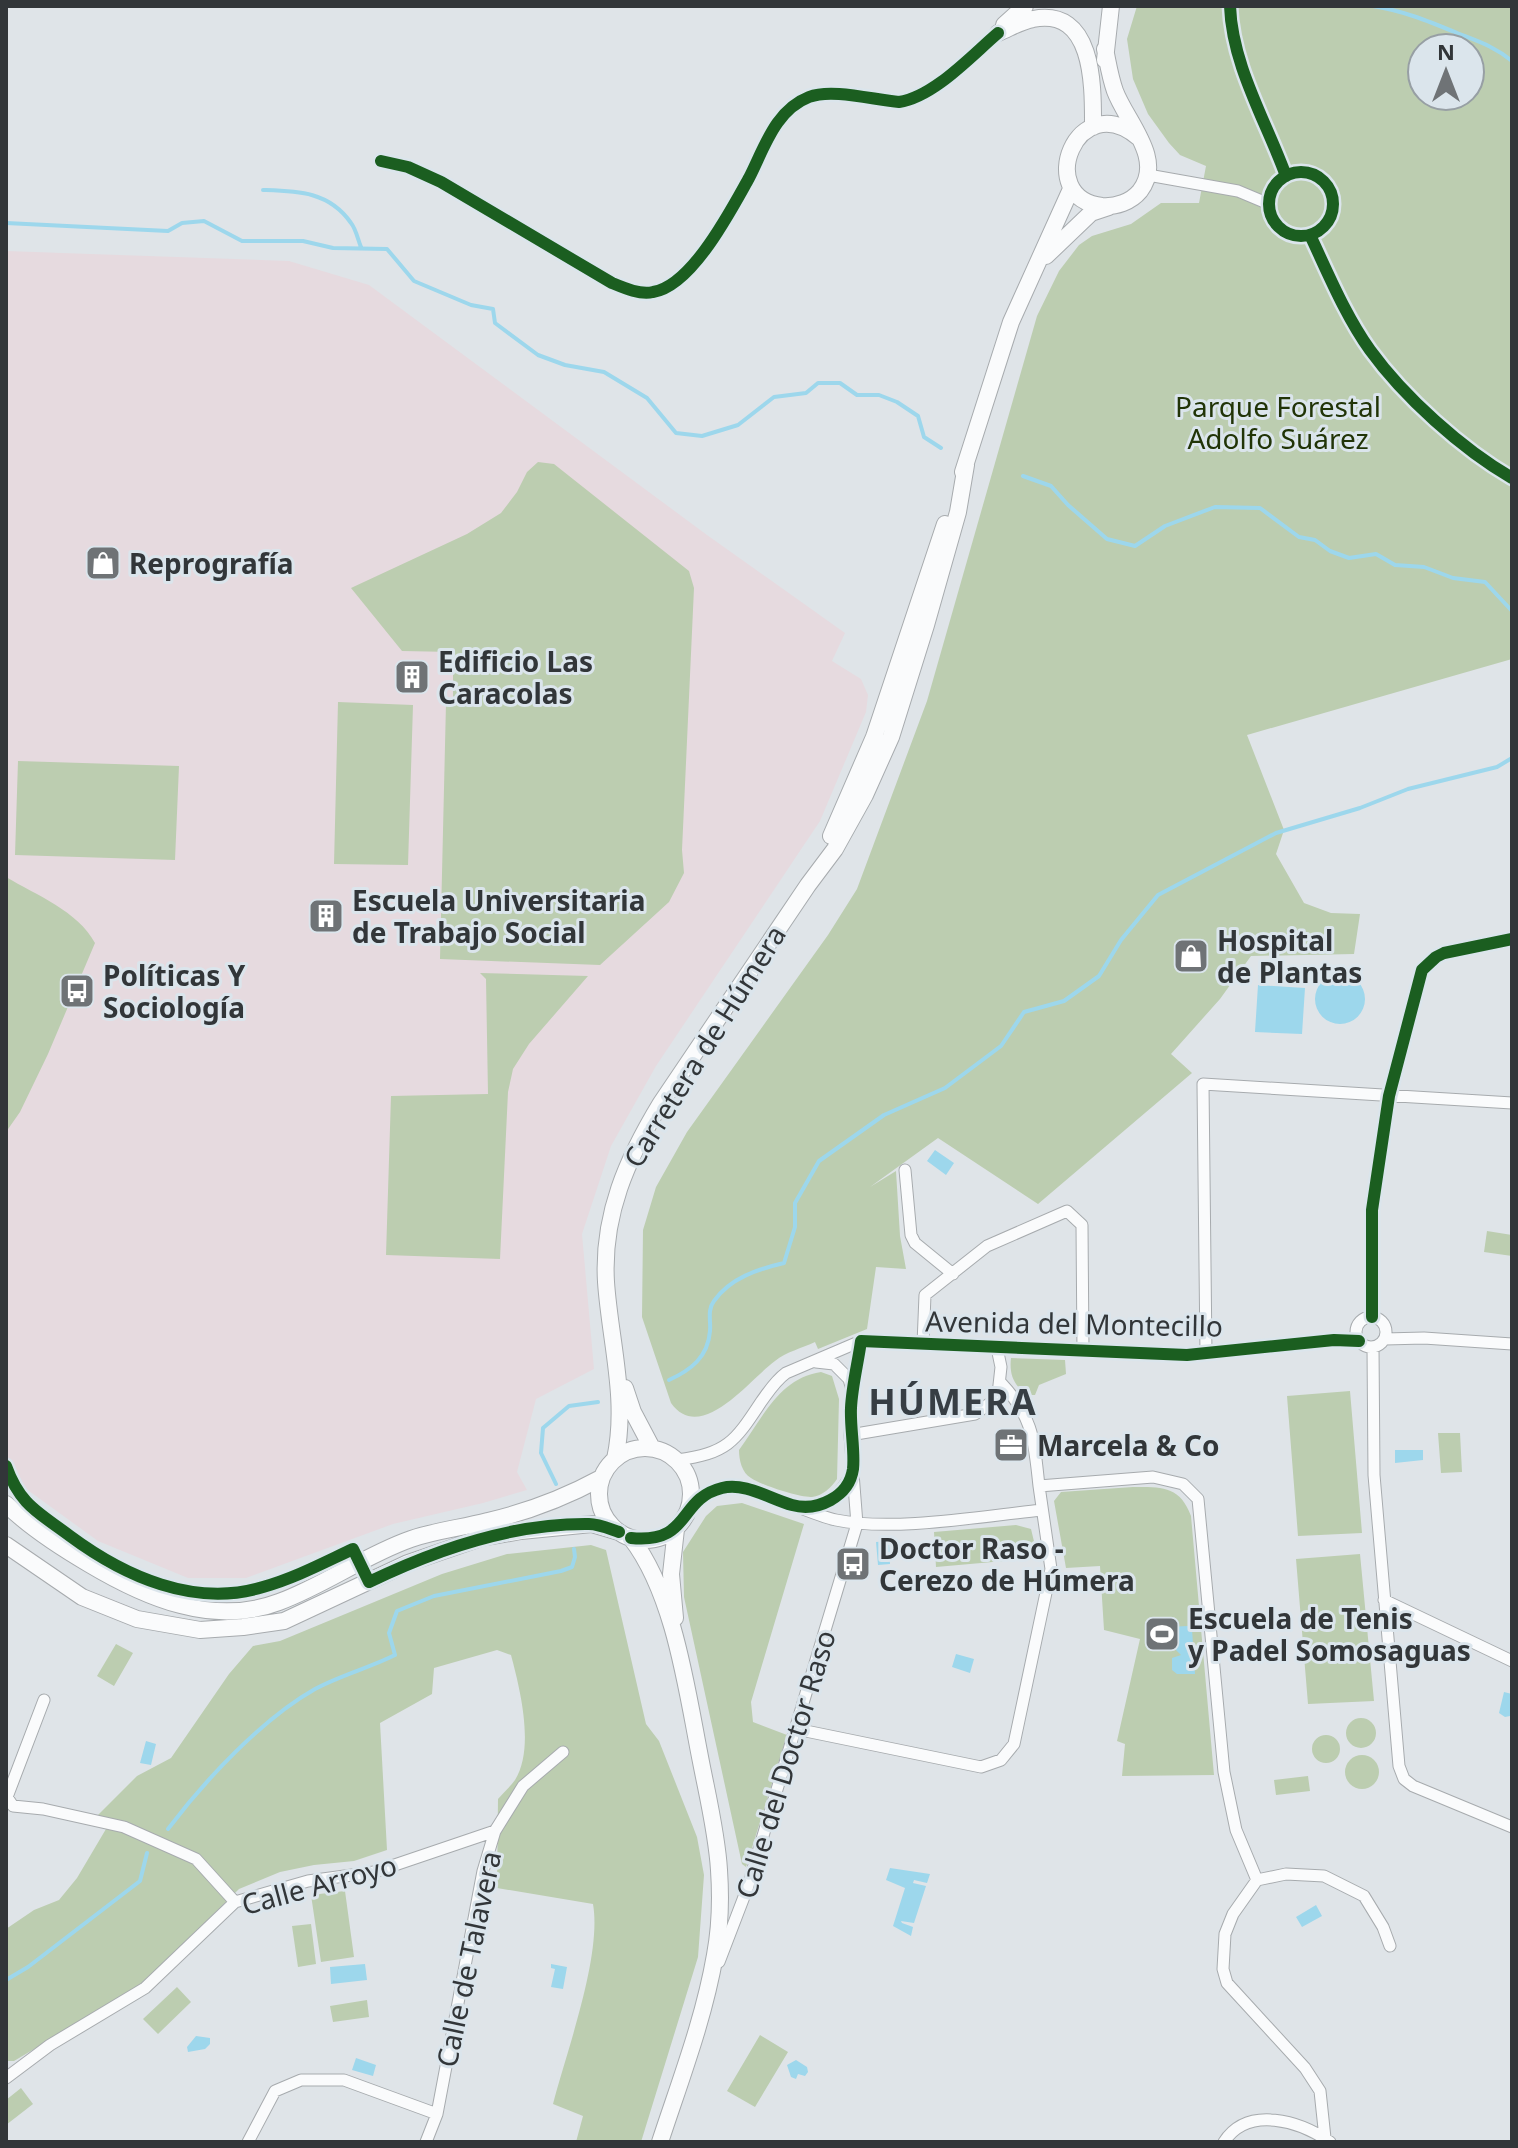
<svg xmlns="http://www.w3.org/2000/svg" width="1518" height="2148" font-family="'Noto Sans',sans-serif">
  <rect width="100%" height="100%" fill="#dfe4e8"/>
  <path fill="#e6dadf" d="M6,251L289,261L369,285L707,535L845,633L832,661L861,679L868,695L866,712L820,821L656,1066L611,1146L582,1234L594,1369L536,1399L517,1472L527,1490L483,1503L393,1524L246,1578H188L98,1541L18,1483L6,1459Z"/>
  <path fill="#bccdb0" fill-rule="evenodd" d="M1137,6H1512V659L1247,735L1284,830L1276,854L1304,903L1331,913L1360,914L1354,954L1251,956L1220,999L1171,1054L1192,1073L1038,1204L938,1138L870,1187L896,1171L900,1236L906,1269L876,1267L867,1329L818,1349L815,1342C802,1348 786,1352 775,1361C750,1379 701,1445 671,1403L642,1317L643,1230L656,1187L687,1132L828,935L857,889L927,701L1037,316L1059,271L1079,245L1092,236L1131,224L1161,203H1199L1206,166L1180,155L1169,143L1148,114L1133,79L1127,39ZM1422,48H1470V96H1422Z
    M538,462L554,464L689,571L694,588L682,850L684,873L669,902L600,965L440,959L446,703L453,702V652L402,651L351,588L467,534L501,513L517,492L527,472Z
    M338,702L413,705L408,865L334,864Z
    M18,761L179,766L175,860L15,855Z
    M6,877C36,895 78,911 95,943L48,1054L20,1112L6,1132Z
    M480,973L588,976L529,1044L513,1069L508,1092L500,1259L386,1255L391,1096L488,1094L486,979Z
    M1487,1231L1512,1235V1256L1484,1252Z
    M1011,1358L1065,1360L1066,1374L1039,1385L1035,1395H1028C1014,1386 1009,1375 1011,1358Z
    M821,1372L832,1376L839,1399L837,1479C832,1487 822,1496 812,1497C800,1498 761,1485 751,1478C742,1473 739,1460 739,1450C762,1419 779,1378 821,1372Z
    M1350,1391L1362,1533L1298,1536L1287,1396Z
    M1438,1433H1460L1462,1472L1441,1473Z
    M1133,1487C1162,1487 1180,1486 1191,1516L1214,1775L1122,1776L1125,1744L1117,1741L1140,1639L1104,1630L1100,1566L1066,1568L1054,1501L1061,1492Z
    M742,1503L804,1524L751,1702L753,1722L787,1735L746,1867L742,1864L684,1597L683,1552L706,1516L717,1506Z
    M1016,1525L1031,1529L1038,1558L936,1567L934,1532Z
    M591,1545L606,1550L646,1724L659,1741L697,1837L704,1875L698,1957L641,2142H576L583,2116L553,2104C567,2050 602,1956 593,1904L497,1888L498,1799C503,1793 510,1787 515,1780C535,1748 520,1689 511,1655L497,1650L434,1668L432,1694L380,1723L387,1850L354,1861L314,1865L280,1872L239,1889L142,1985L14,2061H6V1929L34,1910L59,1900L77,1878L106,1829L98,1815L137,1776L171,1758L229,1674L253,1646L280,1641L442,1574L507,1554Z
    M1360,1554L1374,1701L1308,1704L1296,1559Z
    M116,1644L133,1653L114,1686L97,1676Z
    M1346 1733a15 15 0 1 1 30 0a15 15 0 1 1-30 0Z
    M1312 1749a14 14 0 1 1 28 0a14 14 0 1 1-28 0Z
    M1345 1772a17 17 0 1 1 34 0a17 17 0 1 1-34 0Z
    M1308,1776L1310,1791L1276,1795L1274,1780Z
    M345,1891L354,1957L321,1962L311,1895Z
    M311,1924L316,1964L298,1967L292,1926Z
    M177,1987L191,2002L158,2034L143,2019Z
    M367,2000L369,2017L333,2022L330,2006Z
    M760,2035L788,2052L755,2107L727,2091Z
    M21,2088L33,2104L6,2125V2100Z"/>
  <path fill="#9dd7ec" d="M1315 999a25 25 0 1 1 50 0a25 25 0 1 1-50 0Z
    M1258,985L1305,988L1302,1034L1255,1032Z
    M935,1150L954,1163L946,1175L927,1161Z
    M1395,1450H1423V1460L1395,1463Z
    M889,1541L890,1564L878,1565L876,1542Z
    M1168,1627L1188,1626L1192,1629L1195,1674H1177L1172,1670V1658L1181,1655L1167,1641Z
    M956,1654L974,1659L970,1673L952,1667Z
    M1504,1692L1512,1694L1510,1716L1505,1717L1499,1713Z
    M146,1741L156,1744L151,1765L140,1763Z
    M890,1868L930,1874L927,1883L914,1880L913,1883L926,1886L914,1923L901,1921L902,1923L913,1927L911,1936L893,1926L905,1888L886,1880Z
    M1316,1905L1322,1916L1302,1927L1296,1917Z
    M365,1964L367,1980L331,1984L330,1967Z
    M551,1964L567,1967L563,1989L551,1987L555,1969L551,1968Z
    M196,2036L210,2038V2044L205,2049L188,2052L187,2047Z
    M356,2058L376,2065L373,2076L352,2070Z
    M796,2060L807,2067L808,2072L805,2076L798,2074L796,2079L791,2077L787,2065Z"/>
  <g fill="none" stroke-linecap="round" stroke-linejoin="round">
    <path stroke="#9dd7ec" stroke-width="4" d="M1373,6C1404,11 1428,21 1457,33C1477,41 1494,46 1512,61
      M263,190C296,191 329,191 351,223C356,229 358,240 361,247
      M6,223L168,231L182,223L204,221L242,241H303L333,248L387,249L414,281L471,305L493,309L495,323L538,355L565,365L604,372L647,398L676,433L702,436L738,425L774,397L806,393L818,383H840L857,395H879L897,402L918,416L924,437L941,448
      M1023,476L1051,486L1068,505L1107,539L1135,546L1165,526L1215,507L1260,508L1299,537L1315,540L1330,551L1349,558L1376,554L1395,565L1424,567L1453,578L1485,582L1512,611
      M669,1380C691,1370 708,1357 710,1331C711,1321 707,1310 714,1301C730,1278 758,1269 784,1263L795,1227V1203L819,1161L884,1115L945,1088L1001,1046L1024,1012L1064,1001L1099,976L1121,940L1158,895L1276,833L1360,808L1408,789L1497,767L1512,758
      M556,1484L541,1453L543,1428L569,1406L598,1402
      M168,1829C205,1780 262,1719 315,1689C341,1675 369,1668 395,1655L389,1633L397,1611L434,1596L561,1571L572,1567L575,1557L574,1549
      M6,1980L28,1967L140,1881L147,1853"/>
    <defs>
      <path id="street" d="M1230,6C1232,65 1266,121 1286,176
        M381,161L408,167L441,182L612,283C624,288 640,295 653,292C692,286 731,210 749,178C764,149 775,110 809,97C832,88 874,100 899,102C934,97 972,55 998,33
        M1269 204a32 32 0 1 1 64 0a32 32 0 1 1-64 0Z
        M1148,175L1238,191L1269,204
        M1310,235C1328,273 1345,315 1370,350C1404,397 1462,449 1512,478
        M905,1170L911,1235L915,1243L953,1274
        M1372,1317V1210L1389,1096L1422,970L1436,957L1444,953
        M1356 1332a15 15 0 1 1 30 0a15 15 0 1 1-30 0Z
        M1385,1339L1424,1338L1512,1344
        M923,1344L925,1295L987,1246L1067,1211L1082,1225L1083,1352
        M1373,1347L1374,1475L1399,1766L1404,1779L1413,1786L1512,1827
        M1206,1354L1203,1084L1512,1103
        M816,1362L834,1364L849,1379L852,1390
        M1001,1383C1034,1418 1034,1441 1039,1486L1153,1477L1183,1484L1198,1499L1224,1772L1236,1830L1257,1880
        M850,1435L975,1414L993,1401L998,1394L1001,1367L997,1348
        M677,1460C727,1453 734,1443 761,1402C769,1391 775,1381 786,1373L861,1341L1187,1355L1334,1340L1359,1341
        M803,1506C830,1506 841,1494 853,1471
        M689,1509C698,1501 708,1492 719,1488C747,1480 806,1514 836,1520C893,1532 983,1516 1042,1510
        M1384,1600L1512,1661
        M44,1700L7,1797L13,1806L43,1809L124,1827L196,1859L235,1902
        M796,1729L981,1767L1001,1760L1014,1744L1051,1569L1039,1486
        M719,1962L747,1889L857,1524L850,1435L851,1404L861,1341
        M6,2078L50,2045L145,1988L235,1902L308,1881L374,1872L495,1831
        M1325,2138L1320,2091L1305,2068L1227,1983L1223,1969L1225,1934L1233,1914L1257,1880L1286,1874L1324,1876L1364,1896L1383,1927L1390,1946
        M248,2142L275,2091L301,2080H344L437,2114
        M426,2142L437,2114L483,1871L495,1831L523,1786L563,1752
        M1224,2142C1248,2105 1300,2121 1330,2142"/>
      <path id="secondary" d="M1004,25L1025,6
        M998,33C1010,28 1021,21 1033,19C1095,7 1093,88 1093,127
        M1105,49C1108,63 1110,77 1115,91C1126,121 1165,159 1140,191C1131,202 1116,207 1102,206C1033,198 1077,85 1139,138
        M1105,60L1111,6
        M1046,256L1091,213L1109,207
        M963,472L1011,322L1071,189
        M831,836L874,737L945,524
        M625,1388L633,1412L652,1448
        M599 1494a46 46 0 1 1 92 0a46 46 0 1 1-92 0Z
        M615,1459C628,1400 610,1341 606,1282C602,1215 627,1159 661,1103L808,885L835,849L865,795L891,737L926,625L958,512L966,465
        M6,1504C30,1528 60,1547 89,1564C146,1598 213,1627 279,1602C325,1585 365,1555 411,1539C437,1530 462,1528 488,1521C527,1512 566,1497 601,1478
        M631,1538C675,1595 687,1692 701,1762C708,1798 717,1835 719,1870C721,1899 720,1928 715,1955C704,2019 680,2081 660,2142
        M6,1545L82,1597L137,1619L200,1630L243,1627L284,1621L408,1563L481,1538L521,1531L592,1524L619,1532
        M675,1618L671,1574L676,1529"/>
    </defs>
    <use href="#street" stroke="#a7abae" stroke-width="13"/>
    <use href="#secondary" stroke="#a7abae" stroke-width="18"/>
    <use href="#street" stroke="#fafbfc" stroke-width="11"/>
    <use href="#secondary" stroke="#fafbfc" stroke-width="16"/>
    <defs>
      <path id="cycleway" d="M1230,6C1232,65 1266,121 1286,176
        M381,161L408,167L441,182L612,283C624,288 640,295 653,292C692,286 731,210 749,178C764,149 775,110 809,97C832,88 874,100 899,102C934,97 972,55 998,33
        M1269 204a32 32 0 1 1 64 0a32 32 0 1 1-64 0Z
        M1310,235C1328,273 1345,315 1370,350C1404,397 1462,449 1512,478
        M1372,1317V1210L1389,1096L1422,970L1436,957L1444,953L1512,939
        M6,1466C20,1505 38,1512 70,1536C124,1576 194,1608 263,1587C295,1578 323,1563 353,1549L369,1582C437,1549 512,1523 589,1524C599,1524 610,1529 619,1532
        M631,1538C692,1544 677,1499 722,1488C745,1482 770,1499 792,1505C817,1512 849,1497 853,1469C855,1451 850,1427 851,1408C852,1386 858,1363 861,1341L1187,1355L1334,1340L1359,1341"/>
    </defs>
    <use href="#cycleway" stroke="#dbe5ec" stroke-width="17"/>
    <use href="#cycleway" stroke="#1b5e20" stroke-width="12"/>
  </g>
  <defs>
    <symbol id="shop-square" viewBox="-11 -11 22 22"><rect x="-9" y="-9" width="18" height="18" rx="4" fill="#6f7376" stroke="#dbe5ec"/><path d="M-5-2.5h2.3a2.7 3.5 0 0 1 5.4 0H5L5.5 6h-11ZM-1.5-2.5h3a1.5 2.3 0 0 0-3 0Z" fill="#fff"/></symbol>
    <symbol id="building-square" viewBox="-11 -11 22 22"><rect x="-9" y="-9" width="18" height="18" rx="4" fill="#6f7376" stroke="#dbe5ec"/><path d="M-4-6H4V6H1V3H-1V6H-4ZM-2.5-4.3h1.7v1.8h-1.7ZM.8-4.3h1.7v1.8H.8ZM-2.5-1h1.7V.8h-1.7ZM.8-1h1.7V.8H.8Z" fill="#fff"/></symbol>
    <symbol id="bus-square" viewBox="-11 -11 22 22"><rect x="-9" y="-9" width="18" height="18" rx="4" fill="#6f7376" stroke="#dbe5ec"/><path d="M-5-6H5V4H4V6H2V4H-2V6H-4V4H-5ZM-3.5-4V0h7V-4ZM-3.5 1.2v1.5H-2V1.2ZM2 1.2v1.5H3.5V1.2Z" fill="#fff"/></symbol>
    <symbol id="office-square" viewBox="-11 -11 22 22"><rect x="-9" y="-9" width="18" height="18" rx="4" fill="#6f7376" stroke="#dbe5ec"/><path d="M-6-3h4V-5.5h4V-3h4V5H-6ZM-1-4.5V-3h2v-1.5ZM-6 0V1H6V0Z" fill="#fff"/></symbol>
    <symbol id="stadium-square" viewBox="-11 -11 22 22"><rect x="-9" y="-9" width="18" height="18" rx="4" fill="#6f7376" stroke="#dbe5ec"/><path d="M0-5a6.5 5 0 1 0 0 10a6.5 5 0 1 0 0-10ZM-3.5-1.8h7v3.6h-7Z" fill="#fff"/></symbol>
  </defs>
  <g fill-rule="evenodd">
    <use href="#shop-square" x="83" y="543" width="40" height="40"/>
    <use href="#building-square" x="392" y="657" width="40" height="40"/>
    <use href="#building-square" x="306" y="896" width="40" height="40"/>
    <use href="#shop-square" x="1171" y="936" width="40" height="40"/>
    <use href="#bus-square" x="57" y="971" width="40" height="40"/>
    <use href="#office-square" x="991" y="1425" width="40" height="40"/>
    <use href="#bus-square" x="833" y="1544" width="40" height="40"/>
    <use href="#stadium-square" x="1142" y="1614" width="40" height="40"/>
  </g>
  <g text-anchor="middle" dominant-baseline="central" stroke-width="6" stroke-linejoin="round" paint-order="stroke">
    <g font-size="28" fill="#213407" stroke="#dbe5ec">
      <text x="1278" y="406">Parque Forestal<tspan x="1278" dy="32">Adolfo Suárez</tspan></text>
    </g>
    <g font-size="28" font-weight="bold" fill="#323639" stroke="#dbe5ec" text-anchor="start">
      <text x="129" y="563">Reprografía</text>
      <text x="438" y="661">Edificio Las<tspan x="438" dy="32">Caracolas</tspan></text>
      <text x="352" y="900">Escuela Universitaria<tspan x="352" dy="32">de Trabajo Social</tspan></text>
      <text x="1217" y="940">Hospital<tspan x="1217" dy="32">de Plantas</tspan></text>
      <text x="103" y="975">Políticas Y<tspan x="103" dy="32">Sociología</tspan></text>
      <text x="1037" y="1445">Marcela &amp; Co</text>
      <text x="879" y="1548">Doctor Raso -<tspan x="879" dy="32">Cerezo de Húmera</tspan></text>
      <text x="1188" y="1618">Escuela de Tenis<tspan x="1188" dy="32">y Padel Somosaguas</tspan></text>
    </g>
    <g font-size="28" fill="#323639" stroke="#dbe5ec">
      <text transform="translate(704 1046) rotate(-58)">Carretera de Húmera</text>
      <text transform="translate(1074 1323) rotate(1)">Avenida del Montecillo</text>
      <text transform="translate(785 1764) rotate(-73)">Calle del Doctor Raso</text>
      <text transform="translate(319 1884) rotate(-15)">Calle Arroyo</text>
      <text transform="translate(468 1959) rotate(-78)">Calle de Talavera</text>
    </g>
    <g font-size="36" font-weight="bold" letter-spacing="2" fill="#373e44" stroke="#dbe5ec">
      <text x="953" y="1401">HÚMERA</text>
    </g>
  </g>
  <rect width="1518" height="2148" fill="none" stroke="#323639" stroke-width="16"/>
  <g transform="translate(1446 72)"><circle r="38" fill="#dbe5ec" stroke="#979fa4" stroke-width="2"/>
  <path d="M0-6L14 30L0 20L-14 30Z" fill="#6f7376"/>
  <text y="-12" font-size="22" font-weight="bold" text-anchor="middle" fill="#323639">N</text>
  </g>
</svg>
